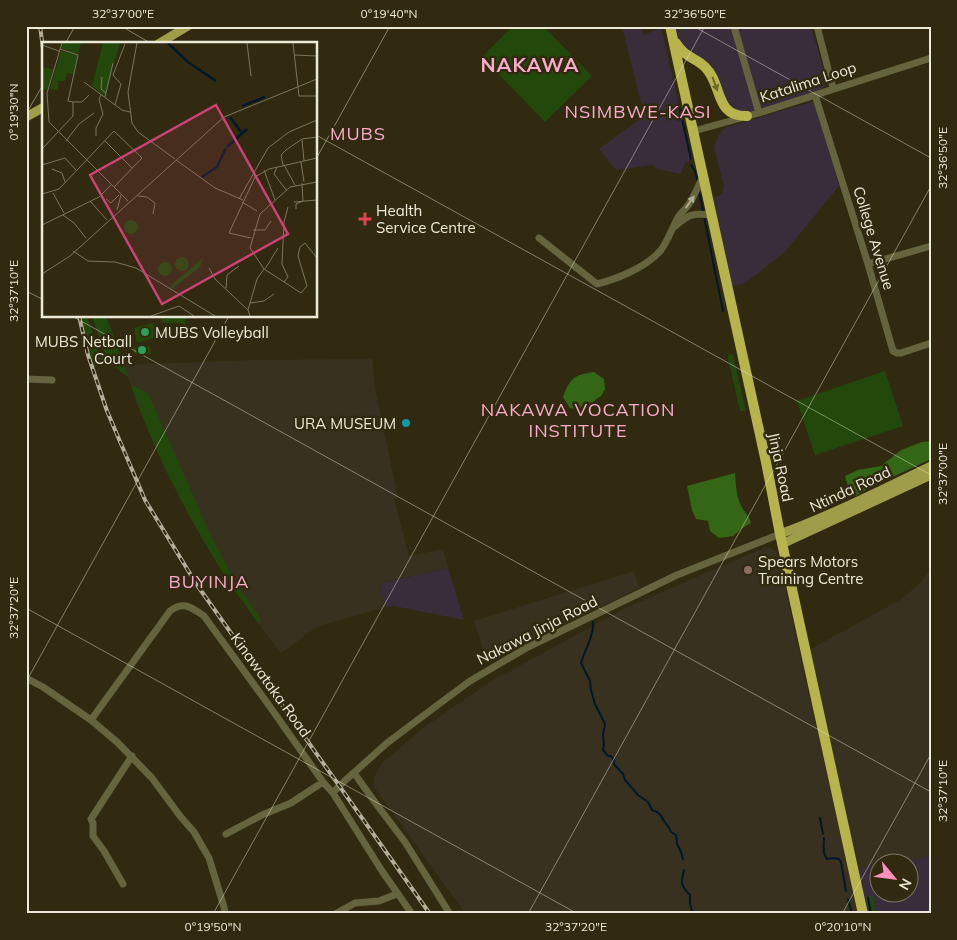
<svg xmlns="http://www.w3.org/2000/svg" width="957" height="940" font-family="Mulish,sans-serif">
  <rect width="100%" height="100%" fill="#312a10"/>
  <path fill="#3a2d3b" d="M622,26H647L641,30L644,35L661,28L692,160L685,163L681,174L657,169L653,165L616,170L599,149L644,116Z
    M672,26H811L827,83L824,88L819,90L762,109L745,114L732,111L711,64L689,56L682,51Z
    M814,101L839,186L784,253L745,283L732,286L714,197L722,194L724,186L714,147L719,134L725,128Z
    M448,568L464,620L394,606L386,607L380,588L382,583Z
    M931,856V914H867L858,869L879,865L880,892H910V862H895Z"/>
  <path fill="#393120" d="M372,359L375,388L398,498L394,499L409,556L443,549L448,568L384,582L382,583L380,588L386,607L318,626L281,653L257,622L220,568L188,511L165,469L140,412L124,365L254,360Z
    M766,547L771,548L776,552L781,565L793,623L848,869L857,914H466L374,787V778L381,764L427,725L495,679L626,608Z
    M931,570V856L895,862H880L879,865L858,869L809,650L900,600L916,587Z
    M634,571L639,588L503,654L496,657L490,656L484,652L474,621Z"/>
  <path fill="#22490b" d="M513,26H543L592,76L545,122L482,57Z
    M81,316H87L94,338L104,364L94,367L85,337Z
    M92,316H106L129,378L116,368L106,358Z
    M161,316H186L185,324L161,322Z
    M153,323L156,337L137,343L134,328Z
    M150,346L151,354H134V347Z
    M729,354L733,355L746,411H740L728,358Z
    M885,371L903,426L815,455L797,401Z
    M131,385L148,393L210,534L236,583L261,619L257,622C245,604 231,586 220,568C184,510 153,449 131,385Z
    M871,895L873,897L876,914H870L867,898Z"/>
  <path fill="#336715" d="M594,372L604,379L605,389L601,396L595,400L592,408L581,410L570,408L563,397C570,378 574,375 594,372Z
    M931,441V459L869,488L856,496L850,494L845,476L858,470L881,466L901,450L922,442Z
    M735,473C736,485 736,499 743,509C746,514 750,517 751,523L741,529L733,536L719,538L710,531L708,521L696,519L692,510L687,486Z"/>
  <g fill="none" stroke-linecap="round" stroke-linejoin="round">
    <path stroke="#00182b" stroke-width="2" d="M680,110L691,159
      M691,165L695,171L698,182
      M699,191L703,211
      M704,216L723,311
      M593,622C594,636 585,649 581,663L590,681L591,690L595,704L605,724L603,735L604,744L603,750L608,756H611L614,760V764L623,774L625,780L638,795L648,802L652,810C659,812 661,815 664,821C667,826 670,827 671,832L676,835L677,844L681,852L683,859
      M820,818L823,834
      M824,838C824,845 822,854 827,859L833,858L839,859L841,862L846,891
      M684,870C681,883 680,885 690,895V904L693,914
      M868,898L871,914
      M848,899L852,914"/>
    <path stroke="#65643e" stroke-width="7" d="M736,26L735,30L759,113
      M817,26L833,88
      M815,95L868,264L893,351L897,353H901L931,343
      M694,131L759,113L931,58
      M674,227C689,214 692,213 711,215
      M539,238L597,284C617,279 647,267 661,250C668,240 672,229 677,219C680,213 686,209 689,204C695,195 699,185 703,176
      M868,264L931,246
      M26,379L52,380
      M26,678L43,687L91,720L117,742L152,778L180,816L194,832L202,846L209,858L224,907L225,914
      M91,720L170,611C183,600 192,608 204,616L268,704L323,782L333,793L382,871L412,914
      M354,773L377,805L405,842L450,914
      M333,793L339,786L387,743L439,704L470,681L528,647L677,575L780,534
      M226,834L262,815L291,803L323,782
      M123,884L104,851L93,836V823L91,819L132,756
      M335,914L355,903L379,901L397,894"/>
    <path stroke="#a09d4a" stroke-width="9" d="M158,44L188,26
      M26,117L44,107
      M780,534C832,515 881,490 931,466
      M782,544L931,475"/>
    <path stroke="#b7b34d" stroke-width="10" d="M670,26L766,462L780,534L863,914
      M676,43C685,58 695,57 705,67C723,84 714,117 747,116"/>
    <defs>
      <path id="rail" d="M40,26L44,56
        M79,316L88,355L107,411L145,500L197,585L430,914"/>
    </defs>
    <use href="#rail" stroke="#b4af9c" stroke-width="4"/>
    <use href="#rail" stroke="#312a10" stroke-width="2" stroke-dasharray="5.5" stroke-linecap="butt"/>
  </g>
  <defs><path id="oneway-solid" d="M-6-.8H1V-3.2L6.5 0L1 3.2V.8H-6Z" transform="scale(1.25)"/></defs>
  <use fill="#6d682b" href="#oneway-solid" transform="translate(715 84) rotate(70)"/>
  <use fill="#b0ad93" href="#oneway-solid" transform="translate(690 202) rotate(-55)"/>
  <path fill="none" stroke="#ede9d9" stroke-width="1" stroke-opacity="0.45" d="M121,26L152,44M693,26L931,158M65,44L75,26M26,114L44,83M316,135L931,475M316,159L390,26M26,291L44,300M72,316L931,792M26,608L578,914M26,682L229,316M213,914L705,26M528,914L931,186M842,914L931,754"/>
  <path fill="#e0444e" stroke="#312a10" stroke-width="2" d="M362.5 211.5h5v5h5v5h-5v5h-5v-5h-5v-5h5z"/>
  <g fill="#2e9e5b" stroke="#312a10" stroke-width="2">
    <circle cx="145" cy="332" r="5"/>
    <circle cx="142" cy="350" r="5"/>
  </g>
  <circle fill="#0f9aa8" stroke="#312a10" stroke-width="2" cx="406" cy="423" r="5"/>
  <circle fill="#8d6e63" stroke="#312a10" stroke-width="2" cx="748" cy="570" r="5"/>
  <g text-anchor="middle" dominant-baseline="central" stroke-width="5" stroke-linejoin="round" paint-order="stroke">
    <g font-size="15" fill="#ede9d9" stroke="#312a10">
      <text transform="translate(808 82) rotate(-18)">Katalima Loop</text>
      <text transform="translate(874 238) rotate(73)">College Avenue</text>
      <text transform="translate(781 467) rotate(78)">Jinja Road</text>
      <text transform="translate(850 489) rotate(-25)">Ntinda Road</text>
      <text transform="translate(537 630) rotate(-27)">Nakawa Jinja Road</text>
      <text transform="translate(271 685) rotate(54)">Kinawataka Road</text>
    </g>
    <g font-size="15" fill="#ede9d9" stroke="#312a10" text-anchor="start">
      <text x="376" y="210">Health<tspan x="376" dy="17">Service Centre</tspan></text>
      <text x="155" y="332">MUBS Volleyball</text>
      <text x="132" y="341" text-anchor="end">MUBS Netball<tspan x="132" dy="17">Court</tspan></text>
      <text x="396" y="423" text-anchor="end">URA MUSEUM</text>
      <text x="758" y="561">Spears Motors<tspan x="758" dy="17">Training Centre</tspan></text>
    </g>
    <g font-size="18" letter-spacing="1" fill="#fbaccc" stroke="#312a10">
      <text x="638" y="111">NSIMBWE-KASI</text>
      <text x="358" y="133">MUBS</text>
      <text x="578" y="409">NAKAWA VOCATION<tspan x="578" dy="21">INSTITUTE</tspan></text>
      <text x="209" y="581">BUYINJA</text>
    </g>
    <g font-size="20" font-weight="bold" letter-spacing="1" fill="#fbaccc" stroke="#312a10">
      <text x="530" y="64">NAKAWA</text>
    </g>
  </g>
  <g transform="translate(42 42)">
    <rect width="275" height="275" fill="#312a10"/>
    <path d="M21,1H39L36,12L19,6ZM61,1H78L63,54L50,44ZM19,9L35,13L31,32L25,31L23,39H16V48L8,47ZM0,25L11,27L5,48L0,47ZM82 185a7 7 0 1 1 14 0a7 7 0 1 1-14 0ZM133 222a7 7 0 1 1 14 0a7 7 0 1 1-14 0ZM161,216L158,225L130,247L127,245ZM116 227a7 7 0 1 1 14 0a7 7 0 1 1-14 0Z" fill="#22490b"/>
    <path fill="none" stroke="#00182b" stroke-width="2.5" d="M126,1L146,20L174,39M200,64L223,55M188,75L199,90M185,105L205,87M160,135L175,125L184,106"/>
    <path fill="none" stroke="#7c7660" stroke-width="1" d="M20,1L5,51L7,80L86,159M95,1L86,50L90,81L96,90L133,117M205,1L209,34M251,1L257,54H275M0,3L17,9M252,13L275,14M60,35L59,47L64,51M42,40L80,68L88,70M63,55L71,21M31,60H40L47,53M73,63L79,42L71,33L83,2M54,94V86L61,72L57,57L59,53M260,98L262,119M24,99L37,82L52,71M63,99L90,126M0,107L31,74V60L26,59L36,13L18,7M134,118L173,146L201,158M259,120L262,140M0,123L23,116L34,128M241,123L239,113L244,108L260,97L275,95M242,123L253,143M235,125L232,132L245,149M10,127L20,131L23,140M222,128L233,158M11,151L22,171M0,152L17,147L72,89L100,116L72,145M96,154L105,155L113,161L111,172M64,157L69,161L77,153M197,157L226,106L247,90L275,78M48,159L65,178M200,160L215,169M252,160L275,158M254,167V162L261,159L260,141M75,168L79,153M21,173L32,181L44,196M0,183L57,155L69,143M211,188H223L229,179M209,196L187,191L213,135L227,127L275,116M31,209L46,219L73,220L94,226L173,274M167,226L173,237L206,268M222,227L208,206L218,172L248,145L275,140M222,227L259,251L265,244L256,214L258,205L263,201L275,216M223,227L236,206M0,232L28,214L182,75L275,37M242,240L246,235L240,222L242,180L246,165M184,246L185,233L197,224M208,261L222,259L232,252M109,274L137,264L152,274M208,274L206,268L215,237L222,227"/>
    <path fill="#cb4274" fill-opacity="0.15" stroke="#cb4274" stroke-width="2.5" d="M174,63L246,192L120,262L48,133Z"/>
    <rect width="275" height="275" fill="none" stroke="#ede9d9" stroke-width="2.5"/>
  </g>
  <rect width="957" height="940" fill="none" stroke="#312a10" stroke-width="55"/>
  <g transform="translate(894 878) rotate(119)"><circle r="24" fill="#312a10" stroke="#7c7660"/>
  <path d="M0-4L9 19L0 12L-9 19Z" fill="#fe8ebe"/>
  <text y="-8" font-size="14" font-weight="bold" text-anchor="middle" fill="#ede9d9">N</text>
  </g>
  <rect x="28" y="28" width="902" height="884" fill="none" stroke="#ede9d9" stroke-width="2"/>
  <g font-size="12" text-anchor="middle" fill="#ede9d9">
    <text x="123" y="18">32°37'00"E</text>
    <text x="389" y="18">0°19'40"N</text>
    <text x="695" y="18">32°36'50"E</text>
    <text transform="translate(14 112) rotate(-90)" y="4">0°19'30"N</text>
    <text transform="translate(943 158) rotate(-90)" y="4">32°36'50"E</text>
    <text transform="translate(14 291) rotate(-90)" y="4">32°37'10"E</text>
    <text transform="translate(943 474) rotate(-90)" y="4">32°37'00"E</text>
    <text transform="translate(14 608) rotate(-90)" y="4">32°37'20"E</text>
    <text transform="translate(943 791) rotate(-90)" y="4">32°37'10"E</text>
    <text x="213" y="931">0°19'50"N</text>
    <text x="576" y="931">32°37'20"E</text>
    <text x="843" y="931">0°20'10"N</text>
  </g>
</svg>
